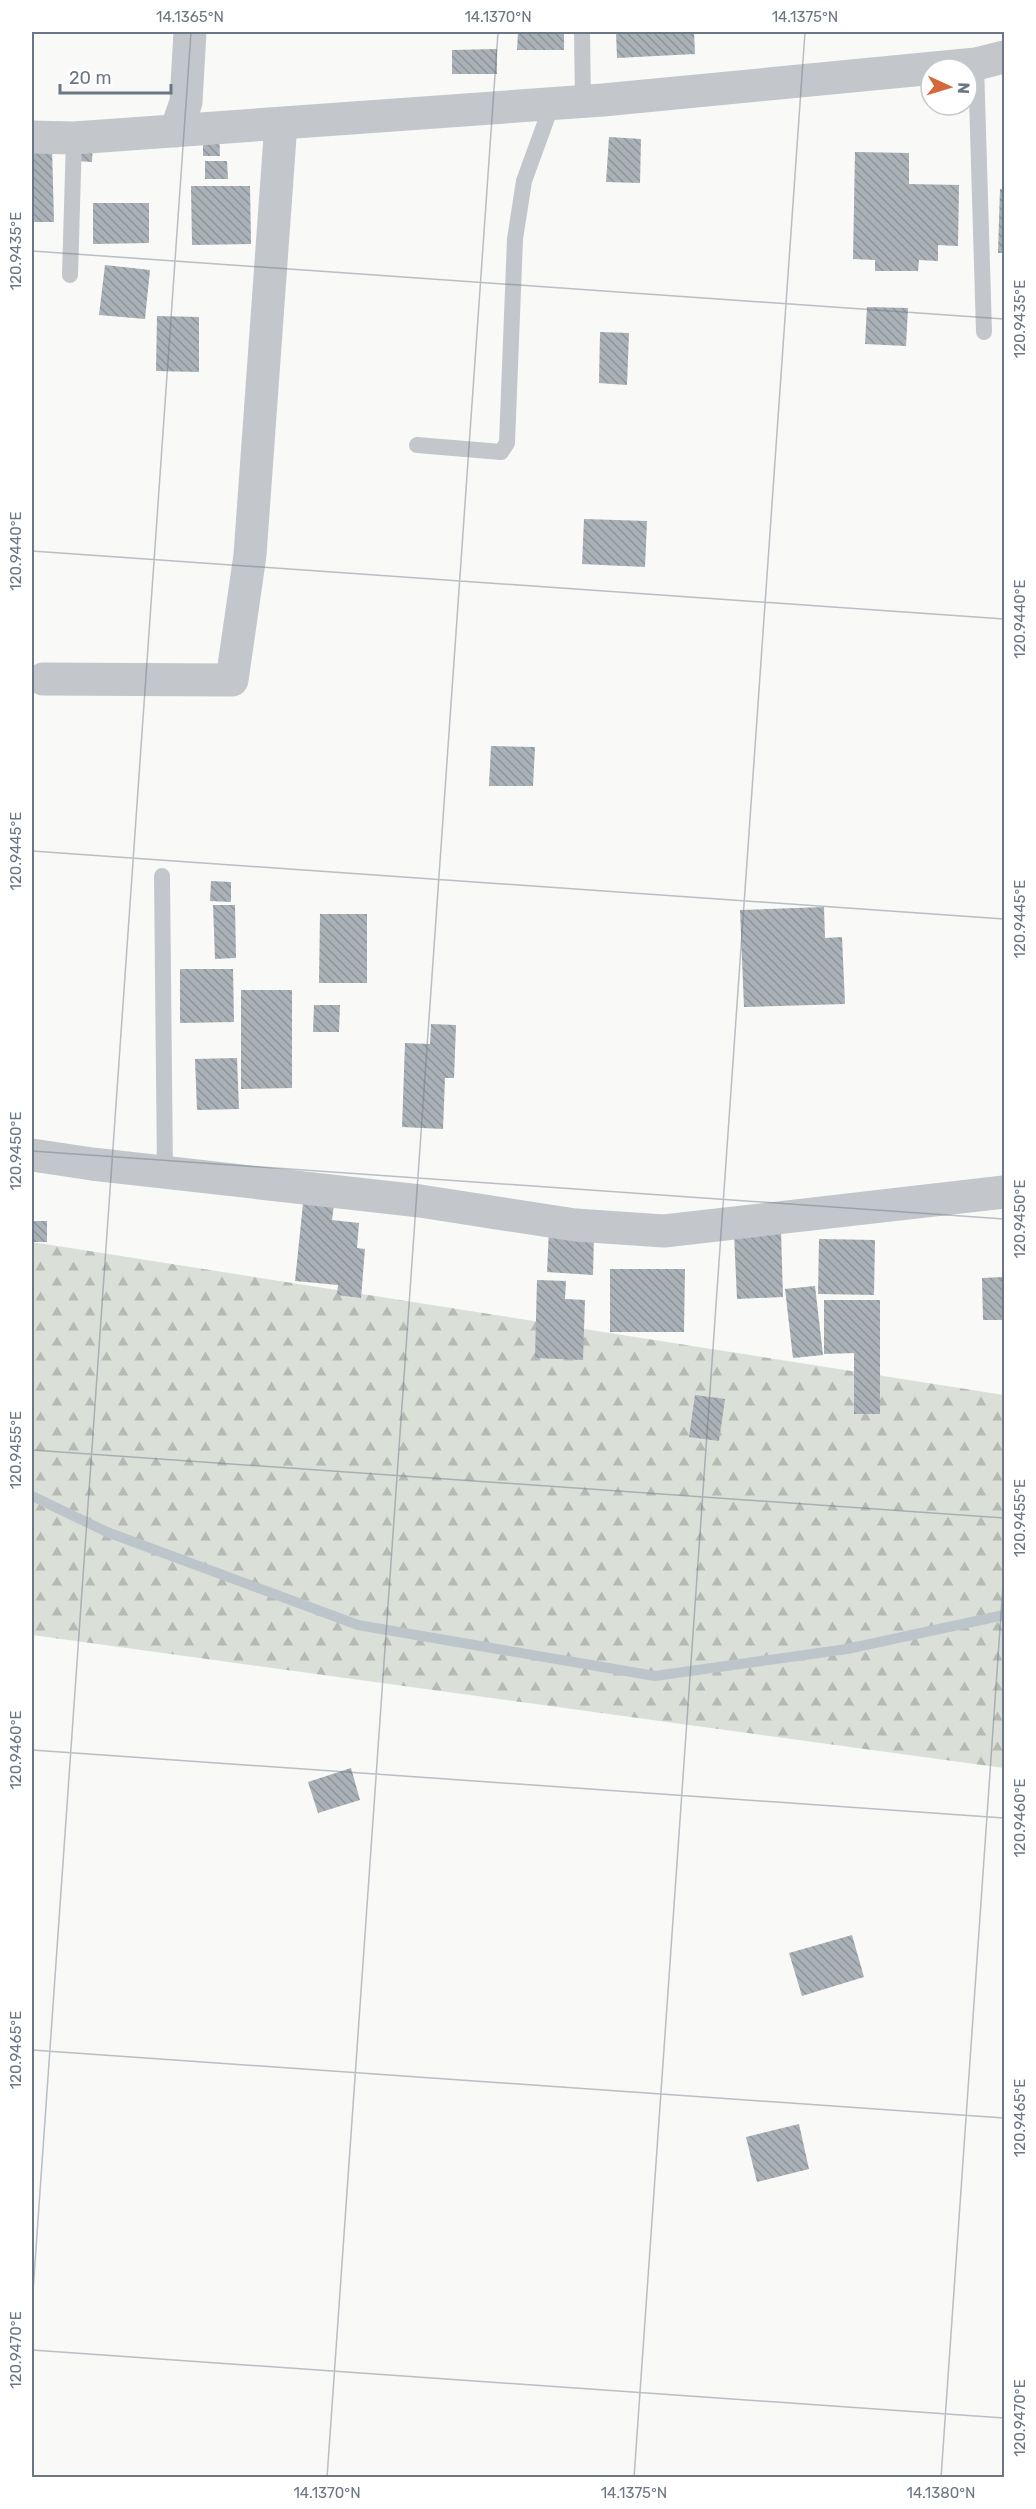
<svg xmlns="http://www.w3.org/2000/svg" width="1036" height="2509" font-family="Rubik,sans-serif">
  <defs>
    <pattern id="forest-firs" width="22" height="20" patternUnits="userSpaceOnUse" patternTransform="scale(1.5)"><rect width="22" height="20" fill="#dadfd8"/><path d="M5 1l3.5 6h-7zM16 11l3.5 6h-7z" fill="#b5bab5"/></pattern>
    <pattern id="building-back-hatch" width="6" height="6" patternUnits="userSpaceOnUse" patternTransform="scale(1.5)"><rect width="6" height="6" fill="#aab1b7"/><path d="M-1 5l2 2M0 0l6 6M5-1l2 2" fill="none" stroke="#8e959a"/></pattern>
  </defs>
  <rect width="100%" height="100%" fill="#f9f9f7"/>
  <path fill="url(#forest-firs)" d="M32,1242L1004,1395V1768L32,1635Z"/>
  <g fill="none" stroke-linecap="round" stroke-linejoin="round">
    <path stroke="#bcc5ca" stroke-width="10" d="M32,1496L107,1532L358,1625L655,1676L847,1649L1004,1615"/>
  </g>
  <path fill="url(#building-back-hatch)" d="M518,32H564V50H517Z
    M616,32H694L695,54L617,58Z
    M497,49V74H452V50Z
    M219,131L220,156H203V132Z
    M609,137L641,139L640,183L606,182Z
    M77,140H93L92,162L76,161Z
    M32,147H52L54,222H32Z
    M855,152L909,153V184L959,185L958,246L938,245V261L919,260L918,271H875V260L853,259Z
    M205,161H227L228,179H205Z
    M191,186H250L251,244L192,245Z
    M1000,189H1004V253H998Z
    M93,203H149V243L93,244Z
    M105,265L150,270L145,319L99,315Z
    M867,307L908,308L906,346L865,344Z
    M157,316L199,317V372L156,371Z
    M600,332L629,333L627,385L599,383Z
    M584,519L647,521L645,567L582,564Z
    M491,746L535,747L533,786H489Z
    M211,881L231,882V902L210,901Z
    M213,905H235L236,958L215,959Z
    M824,907L825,938L842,937L845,1004L744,1007L740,910Z
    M320,914H367V983H319Z
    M180,969H233L234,1022L180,1023Z
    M241,990H292V1088L241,1089Z
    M314,1005H340L339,1032H313Z
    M431,1024L456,1025L454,1078H445L443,1129L402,1127L405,1043L430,1044Z
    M237,1058L239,1109L197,1110L195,1059Z
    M304,1194L335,1197L332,1220L359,1223L357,1248L365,1249L361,1298L337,1295L338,1285L295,1281Z
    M32,1221H47V1242H32Z
    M549,1229L594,1232L593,1275L547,1272Z
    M781,1231L783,1297L737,1299L734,1233Z
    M819,1239L875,1240L874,1295L818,1294Z
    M610,1269H685L684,1332H610Z
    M1004,1277V1320H983L982,1278Z
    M537,1280L566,1281L565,1299L585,1300L583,1360L535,1358Z
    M815,1286L823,1355L793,1358L785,1289Z
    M824,1300H880V1414H854V1353L824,1354Z
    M695,1395L725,1399L719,1441L689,1437Z
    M351,1768L360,1800L318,1813L308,1782Z
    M852,1935L864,1977L802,1996L789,1953Z
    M799,2124L809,2169L757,2182L746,2137Z"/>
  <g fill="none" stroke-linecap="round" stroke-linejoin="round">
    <path stroke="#c3c6ca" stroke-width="16" d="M582,32L583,101
      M976,64L984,332
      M70,275L74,138
      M417,445L501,452L507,443L515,239L524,181L552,104
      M162,876L165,1173"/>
    <path stroke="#c3c6ca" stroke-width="33" d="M176,131L186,102L190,32
      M32,137L74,138L603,100L976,64L1004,57
      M43,679L232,680L250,555L281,123
      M32,1155L92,1164L420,1201L575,1225L664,1231L1004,1192"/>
  </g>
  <path fill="none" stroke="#6b7785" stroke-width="1.5" stroke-opacity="0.45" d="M32,251L1004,319M32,551L1004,619M32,851L1004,919M32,1151L1004,1219M32,1450L1004,1518M32,1750L1004,1818M32,2050L1004,2118M32,2306L191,32M32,2350L1004,2418M327,2478L498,32M634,2478L805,32M941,2478L1004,1571"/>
  <rect width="1036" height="2509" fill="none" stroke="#ffffff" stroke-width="66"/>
  <g transform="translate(949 87) rotate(94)"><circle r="28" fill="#ffffff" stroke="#c4c9ce" stroke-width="1.5"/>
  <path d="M0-4.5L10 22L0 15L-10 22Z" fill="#d4693b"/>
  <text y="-9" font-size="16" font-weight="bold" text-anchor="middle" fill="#6b7785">N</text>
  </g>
  <path d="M60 84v9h111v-9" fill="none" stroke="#6b7785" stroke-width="3"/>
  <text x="69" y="84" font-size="18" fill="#6b7785" stroke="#ffffff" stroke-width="4.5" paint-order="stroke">20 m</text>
  <rect x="33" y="33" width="970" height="2443" fill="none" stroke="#6b7785" stroke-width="2"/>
  <g font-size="15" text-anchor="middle" fill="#6b7785">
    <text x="190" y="22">14.1365°N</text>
    <text x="498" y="22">14.1370°N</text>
    <text x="805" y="22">14.1375°N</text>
    <text transform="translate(16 251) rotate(-90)" y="5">120.9435°E</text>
    <text transform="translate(1020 319) rotate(-90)" y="5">120.9435°E</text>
    <text transform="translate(16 551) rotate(-90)" y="5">120.9440°E</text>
    <text transform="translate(1020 619) rotate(-90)" y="5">120.9440°E</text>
    <text transform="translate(16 851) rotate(-90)" y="5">120.9445°E</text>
    <text transform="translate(1020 919) rotate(-90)" y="5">120.9445°E</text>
    <text transform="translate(16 1151) rotate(-90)" y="5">120.9450°E</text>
    <text transform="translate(1020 1219) rotate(-90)" y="5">120.9450°E</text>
    <text transform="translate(16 1450) rotate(-90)" y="5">120.9455°E</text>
    <text transform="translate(1020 1518) rotate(-90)" y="5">120.9455°E</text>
    <text transform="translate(16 1750) rotate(-90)" y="5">120.9460°E</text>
    <text transform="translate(1020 1818) rotate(-90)" y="5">120.9460°E</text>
    <text transform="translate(16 2050) rotate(-90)" y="5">120.9465°E</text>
    <text transform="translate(1020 2118) rotate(-90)" y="5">120.9465°E</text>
    <text transform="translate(16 2350) rotate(-90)" y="5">120.9470°E</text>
    <text transform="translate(1020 2418) rotate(-90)" y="5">120.9470°E</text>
    <text x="327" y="2498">14.1370°N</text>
    <text x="634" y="2498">14.1375°N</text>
    <text x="941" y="2498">14.1380°N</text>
  </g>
</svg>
